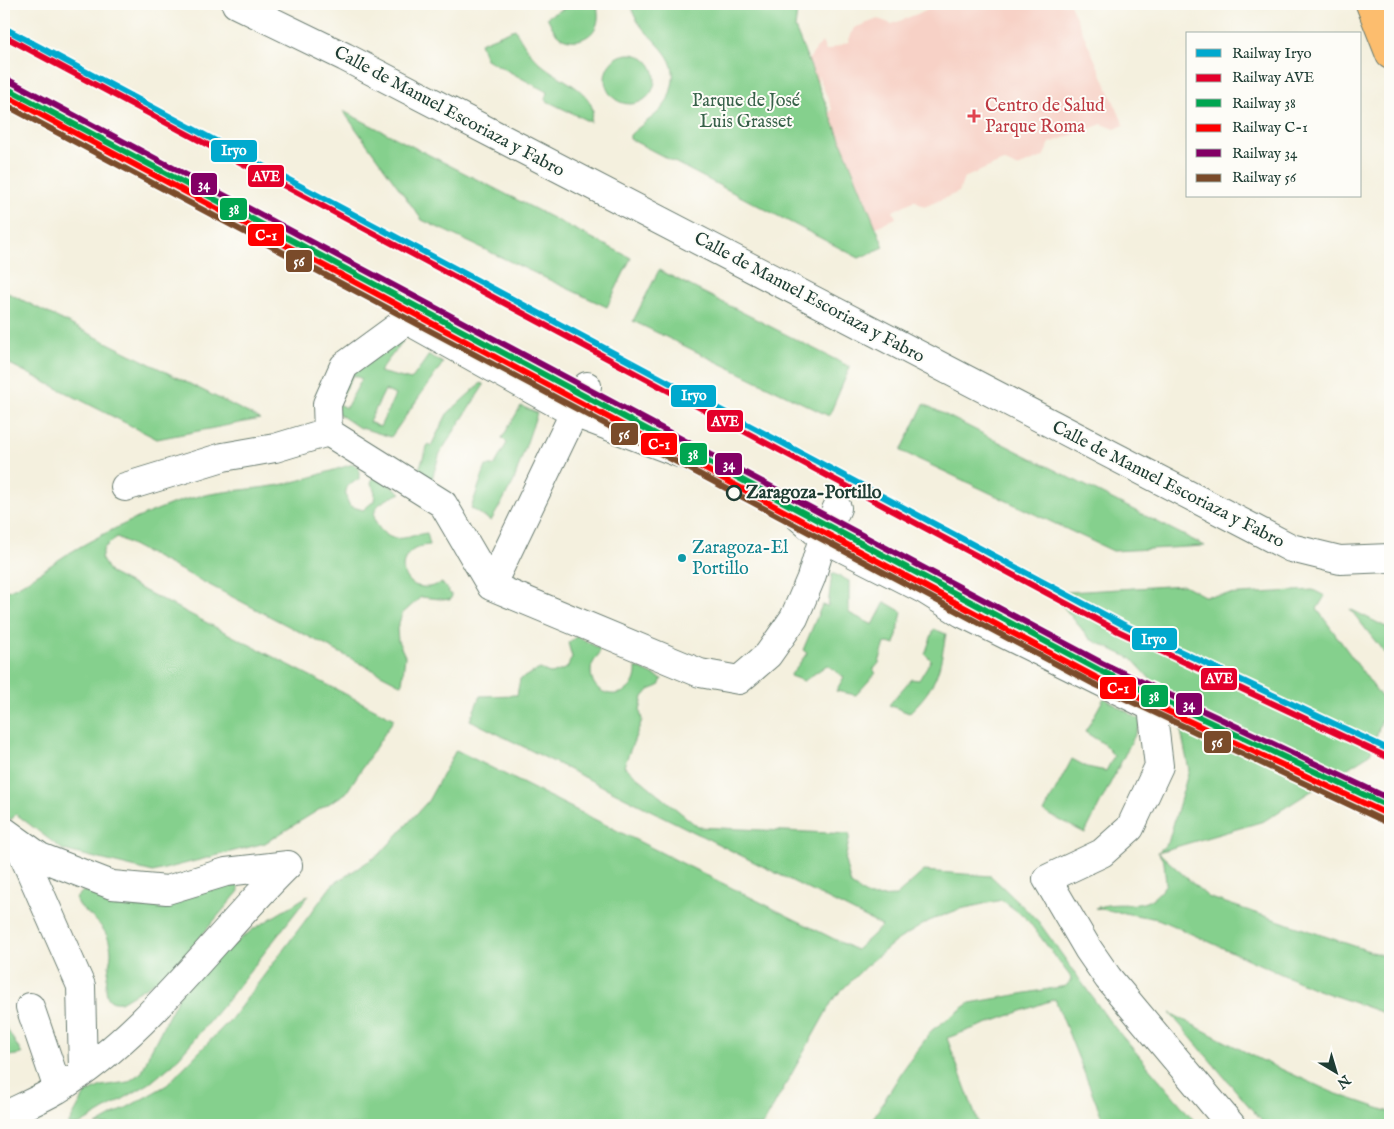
<svg xmlns="http://www.w3.org/2000/svg" width="1394" height="1129" font-family="'IM FELL English',serif">
  <rect width="100%" height="100%" fill="#fdfcf7"/>
  <filter id="ink" filterUnits="userSpaceOnUse"><feTurbulence type="fractalNoise" baseFrequency=".02" numOctaves="2"/><feDisplacementMap in="SourceGraphic" scale="10" xChannelSelector="R" yChannelSelector="G"/><feConvolveMatrix kernelMatrix="1 2 1 2 8 2 1 2 1" color-interpolation-filters="sRGB"/></filter>
  <filter id="wash" filterUnits="userSpaceOnUse"><feTurbulence type="fractalNoise" baseFrequency=".0096" numOctaves="4" result="noise"/><feDisplacementMap in="SourceGraphic" scale="20" xChannelSelector="R" yChannelSelector="G"/><feGaussianBlur stdDeviation="1.12" result="paint"/><feColorMatrix in="noise" values="0 0 0 0 0 0 0 0 0 0 0 0 0 0 0 0 0 1.4 0 .05"/><feComposite in="paint" operator="in"/></filter>
  <g filter="url(#wash)">
    <rect width="100%" height="100%" fill="#f4f0de"/>
    <path fill="#f7d1c6" d="M942,4H1070L1124,125L1115,129L1102,124L1050,143L1043,157L1017,167L1003,161L964,178L959,192L924,207L915,200L893,211L896,218L869,230L868,207L847,155L826,124L832,109L818,75V84L799,52L808,60L822,42L826,51L848,42L854,28L878,19L892,24Z"/>
    <path fill="#85d08d" stroke="#528660" fill-rule="evenodd" d="M573,4H597C598,10 599,18 597,24C592,40 570,46 557,34C553,30 550,22 547,17Z
      M631,4H798L795,28L884,247L859,258L630,139V135C640,125 654,118 663,107C668,101 670,94 672,86C682,48 635,37 631,4Z
      M515,29C522,42 529,53 540,63C557,79 588,87 593,111L590,122L545,100L547,92L486,59L480,43Z
      M605 79a25 25 0 1 1 50 0a25 25 0 1 1-50 0Z
      M343,111L631,258L607,307L422,220Z
      M659,270L850,367L829,416L633,321Z
      M4,291L260,419L157,439L4,361Z
      M391,334L403,341L379,372L411,380L429,355L443,363L391,437L358,427L330,408L336,390ZM353,375L362,379L346,408L338,404ZM385,390L395,395L380,427L369,422Z
      M481,383L484,385L440,453L432,479L418,472L428,444L431,446L447,414Z
      M924,404L1205,546L1113,551L901,451Z
      M521,406L537,413L513,483L491,521L471,508L486,466H494L507,443L502,438Z
      M353,464L359,468V480C344,483 343,494 350,506L363,510L374,501L375,492L371,483L374,474L401,493C393,497 382,500 377,507C369,518 381,535 393,538C404,540 416,534 427,533L430,545C395,547 396,585 423,587C429,588 436,585 442,583L452,596L450,600L421,597L402,614L397,629L398,641L405,656L402,685L117,537L104,548L101,558L110,573L394,719L346,793L265,843L153,872L63,850L16,814L11,820L4,814V592C27,584 45,568 66,555C99,535 135,518 172,504C206,491 244,491 280,485C305,480 330,471 353,464Z
      M832,573L849,581V613L873,625L885,602L902,612L895,644L885,643L879,663L873,670L876,673L856,695L836,691L844,677L827,665L804,681L790,676L807,653L803,650L822,605L828,606Z
      M1184,585L1204,596L1313,590L1325,596L1317,609L1387,705L1370,754L1264,821L1158,852L1208,897L1390,958V1015L1315,989L1158,919L1095,908C1128,897 1143,917 1166,884L1164,862L1158,852L1168,843L1189,770L1176,707L1132,659L1090,639L1052,593Z
      M1350,609L1390,629V660Z
      M934,629L946,634C939,672 938,685 909,713L889,705L911,679L919,680L931,660L925,654Z
      M577,636L600,649C599,658 591,661 591,671C591,703 639,702 636,667L662,679L659,686L649,690L643,697L640,711L642,720L624,766L698,827L850,834L845,861L851,885L869,897L896,896L924,871L991,876L1038,921L1110,1022L1198,1125H1105L1055,999L947,1038L979,1125H869L903,1070L932,1030L970,1003L1066,986L1071,980L1070,976L1026,918L1002,900L960,909L929,921L896,941L866,966L834,998L763,1125H96L167,1085L232,1018L332,885L381,853L428,801L456,750L856,950L882,926L470,720L480,696L517,695L520,679L540,669L552,674L567,668L572,657L568,643Z
      M1104,698L1142,721L1085,833L1044,812L1072,759L1087,767L1106,771L1114,756L1104,744L1085,732Z
      M231,881L238,884L239,891L171,972L121,1002C94,1006 112,965 111,951C108,919 79,914 76,898L83,891L152,904C180,904 205,891 231,881Z
      M309,895L230,997L173,1064L150,1083L79,1125H68L85,1094L101,1086L128,1082L142,1072L149,1054L181,992L207,965L252,930Z
      M1170,1013L1261,1060L1334,1093L1390,1112V1125H1265Z
      M4,1024L22,1054L4,1057Z"/>
  </g>
  <g filter="url(#ink)">
    <g fill="none" stroke-linecap="round" stroke-linejoin="round">
      <defs>
        <path id="minor" d="M236,4L345,57L1291,548L1340,560L1390,558
          M125,487L223,457L275,448L328,432
          M837,508L823,538L811,578L794,618L768,655L739,680L700,673L491,586L443,504L328,432L327,404L344,366L407,320L574,413L687,456L791,510L823,538L925,590L962,613L1152,707L1159,766L1130,828L1102,853L1047,879L1088,949L1108,978L1231,1125
          M491,586L587,386
          M4,831L40,857L112,885L167,890L226,872L288,865
          M17,841L81,986L83,1070
          M30,1007L58,1089
          M4,1116C22,1107 41,1099 58,1089C150,1032 212,939 288,865"/>
        <path id="major" d="M1370,4L1390,55"/>
      </defs>
      <use href="#minor" stroke="#6a7c70" stroke-width="30"/>
      <use href="#major" stroke="#6a7c70" stroke-width="30"/>
      <use href="#minor" stroke="#fff" stroke-width="28"/>
      <use href="#major" stroke="#fcbd6e" stroke-width="28"/>
      <defs>
        <path id="rail-1" d="M4,28L1122,624L1390,750"/>
        <path id="rail-2" d="M4,36L1118,631L1387,757"/>
        <path id="rail-3" d="M4,87L1099,670L1390,807"/>
        <path id="rail-4" d="M4,95L1095,677L1387,814"/>
        <path id="rail-5" d="M8,80L1102,663L1390,799"/>
        <path id="rail-6" d="M4,104L1092,683L1384,821"/>
      </defs>
      <use href="#rail-1" stroke="#fdfcf7" stroke-width="10"/>
      <use href="#rail-2" stroke="#fdfcf7" stroke-width="10"/>
      <use href="#rail-3" stroke="#fdfcf7" stroke-width="10"/>
      <use href="#rail-4" stroke="#fdfcf7" stroke-width="10"/>
      <use href="#rail-5" stroke="#fdfcf7" stroke-width="10"/>
      <use href="#rail-6" stroke="#fdfcf7" stroke-width="10"/>
      <use href="#rail-1" stroke="#00a9ce" stroke-width="6"/>
      <use href="#rail-2" stroke="#e4002b" stroke-width="6"/>
      <use href="#rail-3" stroke="#00a651" stroke-width="6"/>
      <use href="#rail-4" stroke="#f00" stroke-width="6"/>
      <use href="#rail-5" stroke="#830065" stroke-width="6"/>
      <use href="#rail-6" stroke="#7a4b2a" stroke-width="6"/>
    </g>
  </g>
  <path fill="#e0444e" stroke="#fdfcf7" stroke-width="2" d="M971.5 108.5h5v5h5v5h-5v5h-5v-5h-5v-5h5z"/>
  <circle fill="#fdfcf7" stroke="#1f3d34" stroke-width="2.5" cx="734" cy="493" r="7"/>
  <circle fill="#0f9aa8" stroke="#fdfcf7" stroke-width="2" cx="682" cy="558" r="5"/>
  <g text-anchor="middle" dominant-baseline="central" stroke-width="4" stroke-linejoin="round" paint-order="stroke">
    <g font-size="18" fill="#38624a" stroke="#fdfcf7">
      <text x="746" y="101">Parque de José<tspan x="746" dy="21">Luis Grasset</tspan></text>
    </g>
    <g font-size="18" fill="#be3a42" stroke="#fdfcf7" text-anchor="start">
      <text x="985" y="106">Centro de Salud<tspan x="985" dy="21">Parque Roma</tspan></text>
    </g>
    <g font-size="18" fill="#1f3d34" stroke="#fdfcf7">
      <text transform="translate(449 112) rotate(28)">Calle de Manuel Escoriaza y Fabro</text>
      <text transform="translate(809 298) rotate(28)">Calle de Manuel Escoriaza y Fabro</text>
      <text transform="translate(1168 485) rotate(27)">Calle de Manuel Escoriaza y Fabro</text>
    </g>
    <g font-size="18" font-weight="bold" fill="#1f3d34" stroke="#fdfcf7" text-anchor="start">
      <text x="746" y="493">Zaragoza-Portillo</text>
    </g>
    <g font-size="18" fill="#0d838f" stroke="#fdfcf7" text-anchor="start">
      <text x="692" y="548">Zaragoza-El<tspan x="692" dy="21">Portillo</tspan></text>
    </g>
  </g>
  <g stroke="#fdfcf7" stroke-width="2">
    <rect x="210" y="139" width="48" height="24" rx="5" fill="#00a9ce"/>
    <rect x="247" y="164" width="38" height="24" rx="5" fill="#e4002b"/>
    <rect x="190" y="172" width="28" height="24" rx="5" fill="#830065"/>
    <rect x="219" y="197" width="29" height="24" rx="5" fill="#00a651"/>
    <rect x="247" y="223" width="38" height="24" rx="5" fill="#f00"/>
    <rect x="285" y="249" width="28" height="24" rx="5" fill="#7a4b2a"/>
    <rect x="670" y="384" width="47" height="24" rx="5" fill="#00a9ce"/>
    <rect x="706" y="409" width="38" height="24" rx="5" fill="#e4002b"/>
    <rect x="610" y="422" width="29" height="24" rx="5" fill="#7a4b2a"/>
    <rect x="640" y="432" width="38" height="24" rx="5" fill="#f00"/>
    <rect x="679" y="442" width="29" height="24" rx="5" fill="#00a651"/>
    <rect x="714" y="452" width="29" height="24" rx="5" fill="#830065"/>
    <rect x="1131" y="627" width="47" height="24" rx="5" fill="#00a9ce"/>
    <rect x="1200" y="667" width="38" height="24" rx="5" fill="#e4002b"/>
    <rect x="1099" y="676" width="38" height="24" rx="5" fill="#f00"/>
    <rect x="1140" y="684" width="29" height="24" rx="5" fill="#00a651"/>
    <rect x="1175" y="692" width="28" height="24" rx="5" fill="#830065"/>
    <rect x="1203" y="730" width="29" height="24" rx="5" fill="#7a4b2a"/>
  </g>
  <g font-size="14" text-anchor="middle" font-weight="bold" fill="#fff">
    <text x="234" y="155">Iryo</text>
    <text x="266" y="181">AVE</text>
    <text x="204" y="189">34</text>
    <text x="234" y="214">38</text>
    <text x="266" y="240">C-1</text>
    <text x="299" y="266">56</text>
    <text x="694" y="400">Iryo</text>
    <text x="725" y="426">AVE</text>
    <text x="624" y="439">56</text>
    <text x="659" y="449">C-1</text>
    <text x="693" y="459">38</text>
    <text x="729" y="469">34</text>
    <text x="1154" y="644">Iryo</text>
    <text x="1219" y="683">AVE</text>
    <text x="1118" y="693">C-1</text>
    <text x="1154" y="701">38</text>
    <text x="1189" y="709">34</text>
    <text x="1217" y="747">56</text>
  </g>
  <rect width="1394" height="1129" fill="none" stroke="#fdfcf7" stroke-width="20"/>
  <rect x="1186" y="32" width="175" height="165" fill="#fdfcf7" stroke="#a4b0a9"/>
  <rect x="1196" y="49" width="25" height="8" fill="#00a9ce" stroke="#a4b0a9"/>
  <text x="1232" y="58" font-size="15" fill="#1f3d34">Railway Iryo</text>
  <rect x="1196" y="74" width="25" height="8" fill="#e4002b" stroke="#a4b0a9"/>
  <text x="1232" y="82" font-size="15" fill="#1f3d34">Railway AVE</text>
  <rect x="1196" y="99" width="25" height="8" fill="#00a651" stroke="#a4b0a9"/>
  <text x="1232" y="108" font-size="15" fill="#1f3d34">Railway 38</text>
  <rect x="1196" y="124" width="25" height="8" fill="#ff0000" stroke="#a4b0a9"/>
  <text x="1232" y="132" font-size="15" fill="#1f3d34">Railway C-1</text>
  <rect x="1196" y="149" width="25" height="8" fill="#830065" stroke="#a4b0a9"/>
  <text x="1232" y="158" font-size="15" fill="#1f3d34">Railway 34</text>
  <rect x="1196" y="174" width="25" height="8" fill="#7a4b2a" stroke="#a4b0a9"/>
  <text x="1232" y="182" font-size="15" fill="#1f3d34">Railway 56</text>
  <g transform="translate(1336 1072) rotate(142)" stroke="#fdfcf7" stroke-width="4" paint-order="stroke">
  <path d="M0-4L9 19L0 12L-9 19Z" fill="#1f3d34"/>
  <text y="-8" font-size="14" font-weight="bold" text-anchor="middle" fill="#1f3d34">N</text>
  </g>
</svg>
